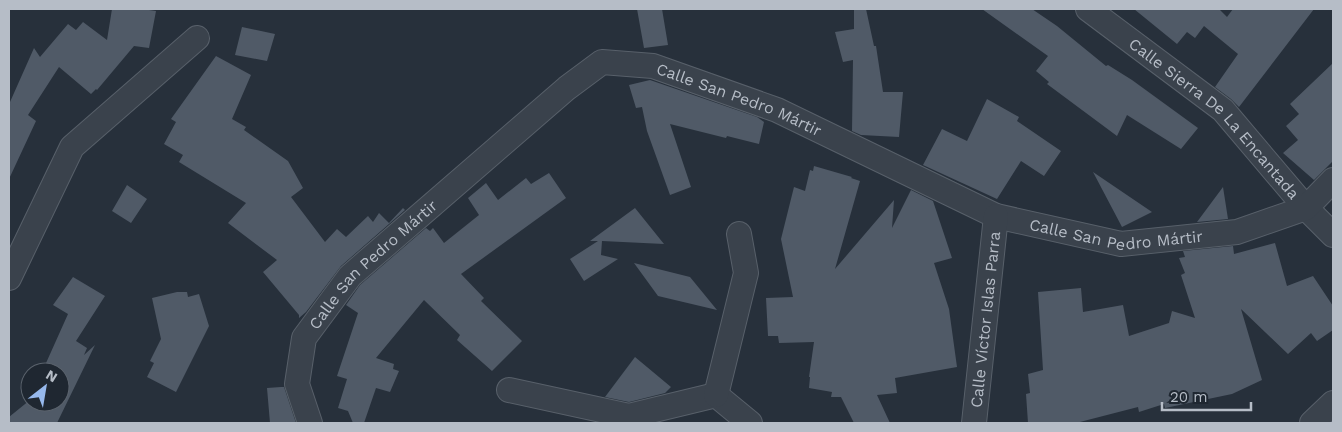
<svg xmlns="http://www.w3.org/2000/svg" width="1342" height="432" font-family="'Work Sans',sans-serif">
  <rect width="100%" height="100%" fill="#27303b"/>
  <path fill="#505a67" d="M112,9H142L156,11L149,48L134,46L97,90L96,89L91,94L59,67L28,115L36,121L9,179V101L10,102L34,48L40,57L68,24L76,30L83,22L107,40Z
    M637,9H662L668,45L644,48Z
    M854,9H866L874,46H876L883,92H903L899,137L861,135L852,131L853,60L843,62L835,32L854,29Z
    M982,9H1032L1057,26L1106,66L1108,65L1132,80L1198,128L1181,149L1127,115L1117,136L1047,84L1049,82L1036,71L1048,56Z
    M1134,9H1219L1227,17L1233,9H1314L1239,107L1231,99L1215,87L1238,54L1204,26L1195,38L1187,32L1177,44Z
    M242,27L275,34L267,61L235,55Z
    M216,56L251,75L232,119L246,127L244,130L288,161L303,188L291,197L325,242L337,229L346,237L368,216L373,222L379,213L389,223L403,208L405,210L341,266L306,312L299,318V315L263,272L277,260L228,223L246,203L179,162L183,155L164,144L176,122L171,119Z
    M1333,63V161L1314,180L1283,153L1298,140L1286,126L1299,114L1290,104Z
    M650,80L757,117L764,122L759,144L727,136L726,138L670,124L691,187L670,195L647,131L642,107L636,108L629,85Z
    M987,99L1019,117L1017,121L1061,151L1044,176L1021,161L997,199L923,165L942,129L967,141Z
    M814,166L852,177L851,178L860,181L835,269L894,200L892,228L911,190L933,201L952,258L934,263L949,309L957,367L895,378L897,393L877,395L890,423H854L841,397H831L832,392L809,388L810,377H809L814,342L779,343L778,336H768L766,298L793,297L781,239L794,187L805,191L810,170L813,171Z
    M1093,172L1152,212L1122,227Z
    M549,173L566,198L461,274L484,298L481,301L522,341L492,371L457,340L460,335L424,300L376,358L394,364L393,369L399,371L390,392L376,388L364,423H353L348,411L338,408L347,379L337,376L358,313L346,305L360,285L426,228L430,231L433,228L444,243L479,215L468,198L486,183L498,200L526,178L531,184Z
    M127,185L147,199L131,223L112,211Z
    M1223,187L1228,219L1197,222Z
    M635,208L664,244L602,241L601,255L618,259L584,281L570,259L598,241H590Z
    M1275,243L1287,286L1313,276L1333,306V330L1317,341L1311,333L1288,354L1241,309L1262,380L1232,394L1165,408L1164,404L1139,412L1138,407L1076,423H1028L1026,394L1030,393L1028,374L1043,370L1038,292L1081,288L1083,312L1123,305L1129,336L1169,323L1172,311L1195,318L1181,275L1185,273L1179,258L1185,257L1183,251L1233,246L1234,254Z
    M634,263L690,277L717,310L658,296Z
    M73,277L105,296L76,341L87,348L84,355L95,345L57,423H9V417L30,400V402H60V374L63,372H42L68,314L53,305Z
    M177,292H187L188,297L199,294L209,326L176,392L147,377L154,363L150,361L161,339L152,298Z
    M635,357L671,387L665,393L629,402L605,397Z
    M281,387H284L296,423H270L267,388Z"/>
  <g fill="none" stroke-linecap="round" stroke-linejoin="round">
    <defs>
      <g id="minor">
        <path id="s1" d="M1088,9L1223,110L1306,208L1333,235"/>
        <path d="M9,278L72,147L197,38"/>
        <path d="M509,390L629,416L716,395L750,423"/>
        <path d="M716,395L746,273L739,234"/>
        <path id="s2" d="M310,423L297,384L304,338L350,276L567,88L602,62L653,66L777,110L996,216L1121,244L1237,232L1306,208L1333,180"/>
        <path id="s3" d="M974,423L996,216"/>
        <path d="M1312,423L1333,403"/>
      </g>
    </defs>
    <use href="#minor" stroke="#58606a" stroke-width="26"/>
    <use href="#minor" stroke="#3a424c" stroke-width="24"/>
  </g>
  <g text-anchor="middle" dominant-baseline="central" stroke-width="4" stroke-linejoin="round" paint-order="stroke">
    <g font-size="16" fill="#b6bdc7" stroke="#1f2731">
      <text stroke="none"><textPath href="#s2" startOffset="639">Calle San Pedro Mártir</textPath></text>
      <text stroke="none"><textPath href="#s1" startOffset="168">Calle Sierra De La Encantada</textPath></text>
      <text stroke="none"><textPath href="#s2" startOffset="1044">Calle San Pedro Mártir</textPath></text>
      <text stroke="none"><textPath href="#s2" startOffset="189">Calle San Pedro Mártir</textPath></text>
      <text stroke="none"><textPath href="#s3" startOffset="104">Calle Víctor Islas Parra</textPath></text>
    </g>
  </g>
  <rect width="1342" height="432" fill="none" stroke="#b6bdc7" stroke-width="20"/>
  <g transform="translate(45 387) rotate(31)"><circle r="24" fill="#1f2731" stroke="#5b636d"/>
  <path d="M0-4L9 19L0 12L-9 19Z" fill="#96b8ec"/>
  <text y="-8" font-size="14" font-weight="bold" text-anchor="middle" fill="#b6bdc7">N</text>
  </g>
  <path d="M1162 402v8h89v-8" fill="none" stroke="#b6bdc7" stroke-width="2.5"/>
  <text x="1170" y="402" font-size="15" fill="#b6bdc7" stroke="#1f2731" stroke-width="4" paint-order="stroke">20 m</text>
</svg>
